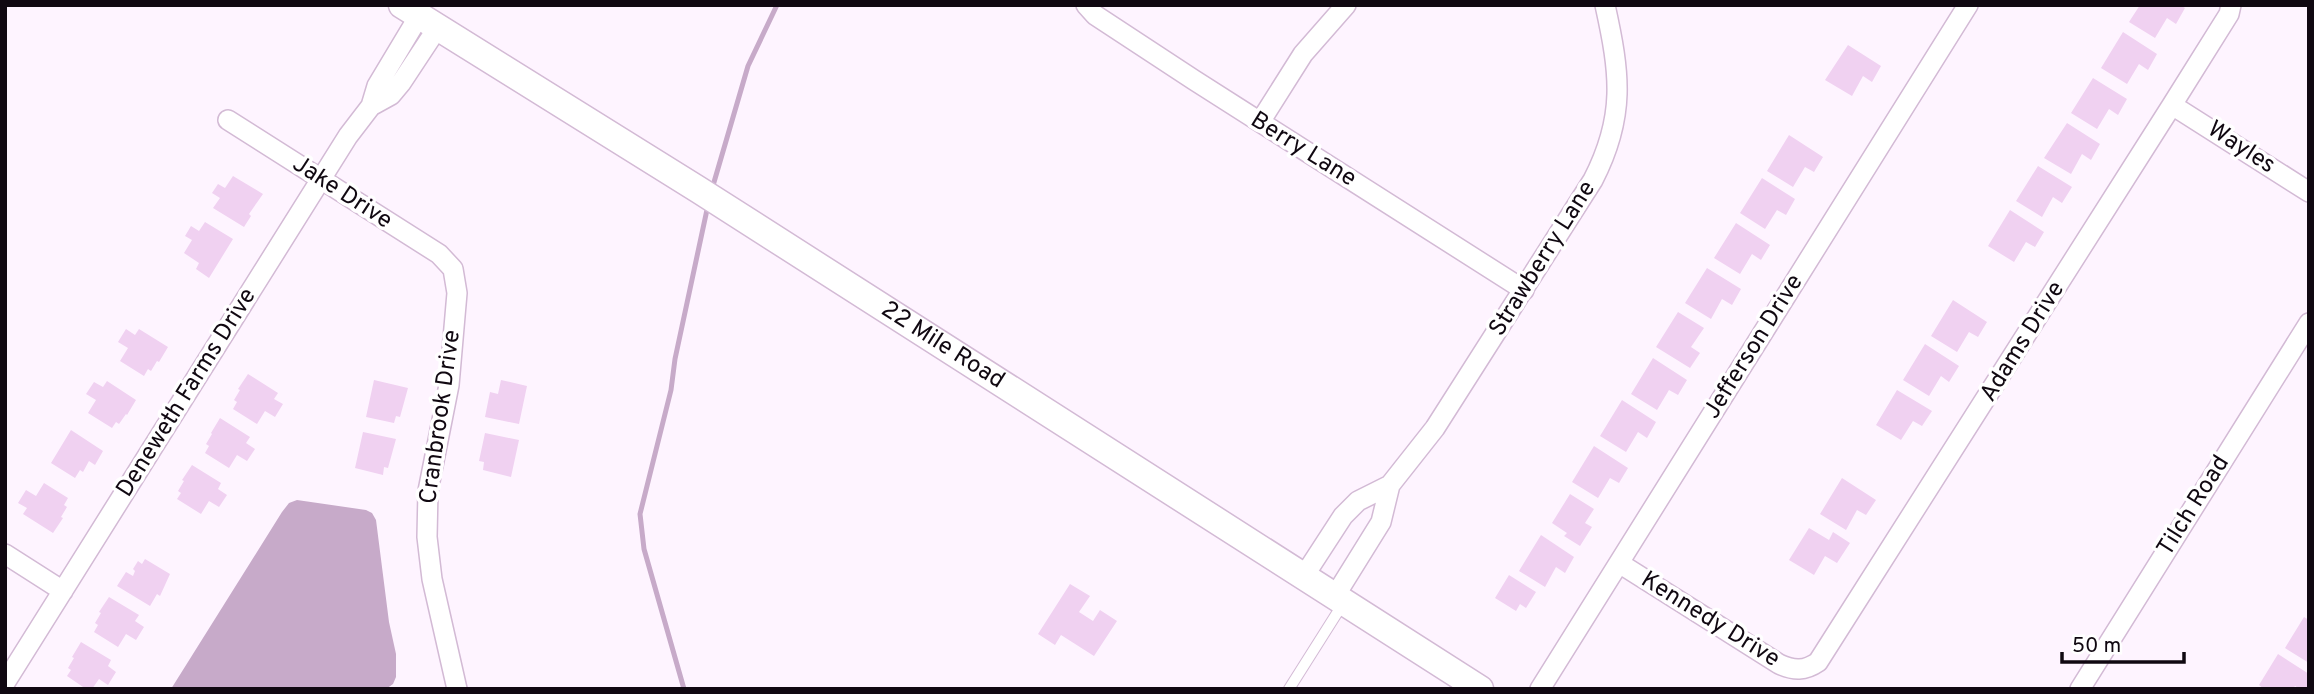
<svg xmlns="http://www.w3.org/2000/svg" width="2314" height="694" font-family="Overpass,sans-serif">
  <rect width="100%" height="100%" fill="#fef4ff"/>
  <path fill="#c7aac9" d="M297,500L366,510L372,513L376,520L389,622L396,654V677L393,684L386,689H171L282,512L289,503Z"/>
  <g fill="none" stroke-linecap="round" stroke-linejoin="round">
    <path stroke="#c7aac9" stroke-width="5" d="M712,189L748,66L777,5
      M684,689L644,549L640,514L671,390L675,359L708,205"/>
  </g>
  <path fill="#f0d1f1" d="M2140,5H2180L2185,8L2176,24L2167,18L2155,38L2129,22Z
    M2123,32L2157,54L2148,70L2139,64L2127,84L2101,68Z
    M1848,45L1881,66L1872,82L1863,76L1852,96L1825,80Z
    M2093,78L2127,99L2118,115L2109,109L2097,129L2071,113Z
    M2067,123L2100,144L2091,160L2082,154L2071,174L2044,158Z
    M1789,135L1823,157L1814,172L1805,167L1793,187L1767,171Z
    M2038,166L2072,187L2062,203L2053,197L2042,217L2016,201Z
    M233,176L263,194L249,214L251,216L244,227L213,208L220,198L212,193L218,184L225,188Z
    M1762,178L1795,199L1786,215L1777,210L1765,229L1740,213Z
    M2010,210L2044,232L2035,247L2026,242L2014,262L1988,246Z
    M205,222L233,239L209,278L196,269L199,263L184,253L192,240L185,236L191,226L199,231Z
    M1736,223L1770,245L1761,260L1752,254L1740,274L1714,258Z
    M1707,268L1741,289L1732,305L1722,299L1711,319L1685,303Z
    M1953,300L1987,322L1978,337L1969,332L1957,352L1931,336Z
    M1678,312L1704,328L1691,347L1700,353L1690,368L1656,347Z
    M126,329L135,335L139,329L168,347L159,362L157,361L151,371L148,369L144,376L120,361L128,348L118,342Z
    M1925,344L1959,366L1949,382L1941,376L1929,396L1903,380Z
    M1653,358L1687,380L1678,395L1669,390L1657,410L1631,394Z
    M248,374L278,393L274,399L283,404L275,417L265,411L257,424L233,409L237,402L234,400L240,390L238,389Z
    M374,380L408,388L400,417L396,416L394,423L366,417Z
    M501,380L527,386L519,424L485,417L490,392L498,394Z
    M107,381L136,400L127,415L126,414L119,424L116,422L112,428L88,413L96,400L86,394L94,382L103,387Z
    M1897,390L1932,411L1922,426L1913,421L1901,440L1876,425Z
    M1622,400L1656,422L1647,438L1638,432L1626,452L1600,436Z
    M220,418L250,437L246,443L255,449L247,461L237,455L229,468L205,453L209,446L206,444L212,434L211,433Z
    M71,430L103,451L95,465L89,461L83,472L80,470L75,478L51,463Z
    M363,432L396,439L388,468L384,467L383,475L355,468Z
    M485,433L519,440L511,477L483,470L484,462L479,461Z
    M1594,446L1628,468L1619,483L1610,478L1598,498L1572,482Z
    M192,465L221,483L218,489L227,495L219,507L209,501L201,514L177,499L181,493L178,491L184,481L182,480Z
    M1842,478L1876,500L1866,515L1857,510L1846,530L1820,514Z
    M44,483L68,498L64,505L67,507L61,517L63,518L53,533L23,514L27,508L18,503L26,490L36,496Z
    M1570,494L1594,509L1585,523L1592,527L1580,546L1564,536L1567,533L1552,523Z
    M1809,528L1829,540L1833,532L1850,543L1837,563L1825,556L1814,575L1789,560Z
    M1541,535L1574,557L1565,573L1556,567L1545,587L1519,571Z
    M145,559L170,574L160,596L157,594L150,606L117,586L126,572L133,576L135,571L133,569L138,561L142,564Z
    M1509,575L1536,592L1526,608L1520,604L1516,611L1495,598Z
    M1070,584L1090,596L1079,612L1093,621L1100,610L1117,621L1094,656L1061,635L1055,645L1038,634Z
    M109,597L139,615L135,621L144,627L136,640L126,634L118,647L94,632L98,625L95,623L101,613L99,612Z
    M2304,617L2309,620V663L2285,648Z
    M81,642L111,660L108,666L116,672L108,685L99,679L92,689H86L67,676L71,670L68,668L74,658L72,657Z
    M2278,654L2309,674V684L2306,689H2300L2295,686L2293,689H2264L2259,685Z"/>
  <g fill="none" stroke-linecap="round" stroke-linejoin="round">
    <defs>
      <path id="lane" d="M1289,689L1344,602"/>
      <path id="street" d="M1086,5L1095,15L1194,80L1524,290
        M2172,105L2309,192
        M371,106L391,95L401,83L438,27
        M228,120L439,254L453,269L457,293L449,385L428,491L427,537L432,579L457,689
        M1260,122L1303,54L1346,5
        M5,554L63,591
        M1619,563L1779,664C1794,671 1805,671 1818,662L2172,105L2229,14L2231,5
        M1304,576L1343,516L1358,501L1390,485L1435,428L1593,180C1626,116 1620,73 1605,5
        M1335,596L1381,522L1390,485
        M5,683L348,136L371,106L377,86L419,16
        M1540,689L1968,5
        M2080,689L2309,323"/>
      <g id="secondary">
        <path id="s1" d="M402,5L699,190L1480,689"/>
      </g>
    </defs>
    <use href="#lane" stroke="#d3bad5" stroke-width="12"/>
    <use href="#street" stroke="#d3bad5" stroke-width="22"/>
    <use href="#secondary" stroke="#d3bad5" stroke-width="29"/>
    <use href="#lane" stroke="#fff" stroke-width="10"/>
    <use href="#street" stroke="#fff" stroke-width="19"/>
    <use href="#secondary" stroke="#fff" stroke-width="26"/>
  </g>
  <g text-anchor="middle" dominant-baseline="central" stroke-width="7" stroke-linejoin="round" paint-order="stroke">
    <g font-size="24" fill="#100811" stroke="#fff">
      <text transform="translate(2241 148) rotate(33)">Wayles</text>
      <text transform="translate(1303 150) rotate(32)">Berry Lane</text>
      <text transform="translate(342 193) rotate(33)">Jake Drive</text>
      <text transform="translate(1543 259) rotate(-58)">Strawberry Lane</text>
      <text transform="translate(2023 342) rotate(-58)">Adams Drive</text>
      <text stroke="none"><textPath href="#s1" startOffset="639">22 Mile Road</textPath></text>
      <text transform="translate(1754 347) rotate(-58)">Jefferson Drive</text>
      <text transform="translate(187 393) rotate(-58)">Deneweth Farms Drive</text>
      <text transform="translate(441 417) rotate(-82)">Cranbrook Drive</text>
      <text transform="translate(2194 506) rotate(-58)">Tilch Road</text>
      <text transform="translate(1710 620) rotate(32)">Kennedy Drive</text>
    </g>
  </g>
  <rect width="2314" height="694" fill="none" stroke="#100811" stroke-width="14"/>
  <path d="M2062 652v10h122v-10" fill="none" stroke="#100811" stroke-width="3.5"/>
  <text x="2072" y="652" font-size="21" fill="#100811" stroke="#ffffff" stroke-width="5" paint-order="stroke">50 m</text>
</svg>
